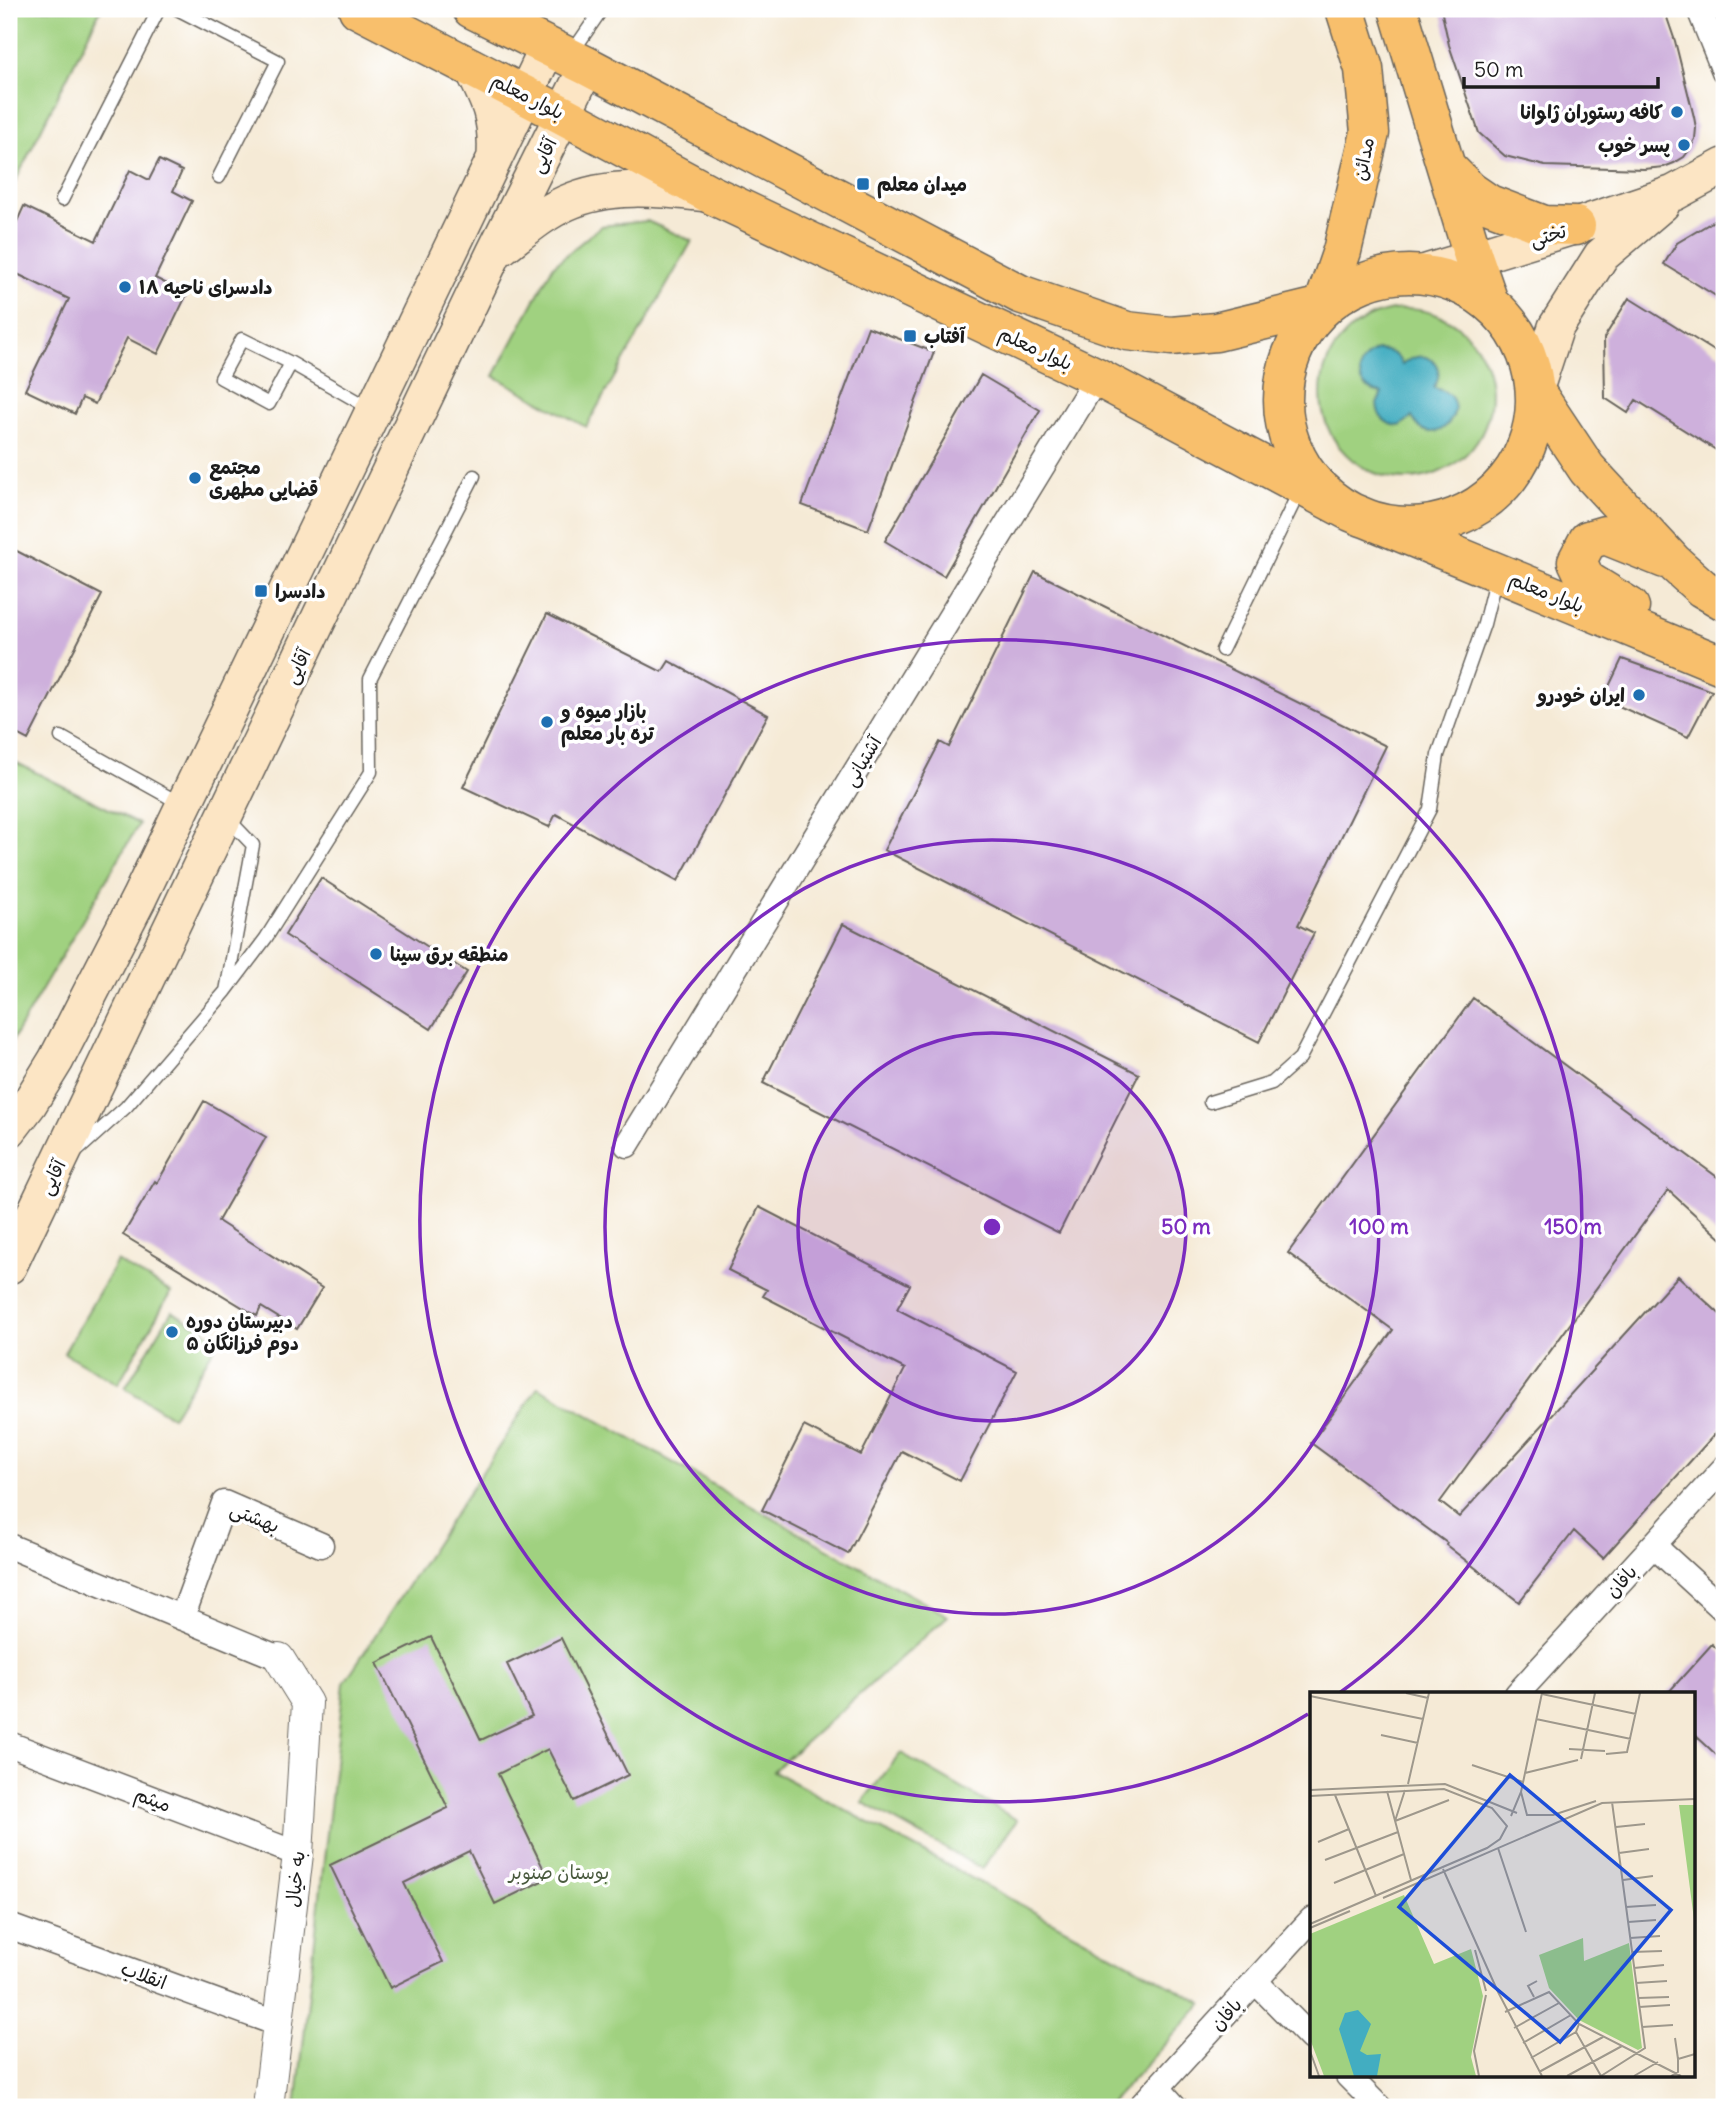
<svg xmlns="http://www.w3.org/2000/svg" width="1733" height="2116" font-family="Delius,'Playpen Sans Arabic',sans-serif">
  <rect width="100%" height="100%" fill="#fff"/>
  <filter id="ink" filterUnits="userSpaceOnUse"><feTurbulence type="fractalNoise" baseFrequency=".0143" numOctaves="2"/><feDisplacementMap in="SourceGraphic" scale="14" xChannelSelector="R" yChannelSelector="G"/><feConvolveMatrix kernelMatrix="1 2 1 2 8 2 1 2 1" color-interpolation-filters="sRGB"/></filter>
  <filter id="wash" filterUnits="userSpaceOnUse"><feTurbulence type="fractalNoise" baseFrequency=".00686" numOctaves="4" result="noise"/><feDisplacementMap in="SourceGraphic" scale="28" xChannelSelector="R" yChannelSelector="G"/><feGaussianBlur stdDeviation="1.57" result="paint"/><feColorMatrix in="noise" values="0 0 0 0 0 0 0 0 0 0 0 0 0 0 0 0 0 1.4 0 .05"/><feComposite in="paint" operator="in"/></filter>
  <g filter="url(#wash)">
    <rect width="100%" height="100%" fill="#f5ead6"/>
    <path fill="#a0d180" stroke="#5e764e" stroke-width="2" d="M9,9H101L9,194Z
      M647,221L692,241L586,427L494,376L553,266L601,226Z
      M1321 394a85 85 0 1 1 170 0a85 85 0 1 1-170 0Z
      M9,759L139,824L9,1046Z
      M117,1261L171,1292L118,1384L64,1353Z
      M172,1311L219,1340L172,1417L125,1388Z
      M538,1387L948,1616L773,1771L1203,2003L1107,2107H296L344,1683Z
      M901,1753L1017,1820L982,1869L862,1802Z"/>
    <path fill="#42adc1" stroke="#2f646e" stroke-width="2" d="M1377,350C1389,350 1398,354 1402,365C1423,345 1449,363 1434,388C1482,398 1434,460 1412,417L1400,426C1386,425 1378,418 1377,404L1382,393C1355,390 1352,361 1377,350Z"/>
    <g id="blocks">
      <path fill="#ceb0dc" d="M1441,9H1664L1675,41L1694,117L1696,128L1695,139L1690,149L1684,157L1674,163L1664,167L1644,169L1545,166L1505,156L1479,133L1449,45Z
        M159,160L182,171L173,191L192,201L155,278L187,294L158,354L127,338L95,404L82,398L75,414L25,390L69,299L9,270V239L24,206L96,241L130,170L149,180Z
        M1724,215V301L1664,264L1677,243Z
        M1629,298L1724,357V455L1636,400L1628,413L1605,398L1604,338Z
        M868,327L934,352L868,530L802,505Z
        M981,375L1040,410L944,576L885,541Z
        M9,547L102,595L28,740L9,730Z
        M1035,572L1386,746L1298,925L1314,933L1259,1042L884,850L940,742L949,747Z
        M547,614L662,672L669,661L768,715L678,881L556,814L549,827L463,787Z
        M1622,659L1712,691L1688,737L1603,699Z
        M321,878L467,972L431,1029L285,935Z
        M843,924L1139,1074L1059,1233L763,1083Z
        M1473,998L1724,1182V1241L1668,1190L1440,1502L1459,1517L1678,1276L1724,1318V1424L1603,1558L1574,1531L1519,1602L1446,1545L1447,1543L1311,1443L1393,1330L1288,1253Z
        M204,1101L266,1137L218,1221L322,1288L297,1329L261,1307L257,1316L123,1235L155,1181L157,1183Z
        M759,1207L910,1285L897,1309L1017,1371L960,1481L902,1451L848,1554L762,1510L804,1426L861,1455L905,1369L763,1296L767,1290L728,1270Z
        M431,1637L481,1740L532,1716L507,1664L561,1638L628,1775L574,1801L548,1749L498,1774L548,1878L495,1904L469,1851L404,1883L443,1962L390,1988L330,1865L448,1808L377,1663Z
        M1712,1644L1724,1655V1762L1693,1733V1694H1667Z"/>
    </g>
  </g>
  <g filter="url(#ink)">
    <use href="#blocks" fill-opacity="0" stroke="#68645d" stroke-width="2"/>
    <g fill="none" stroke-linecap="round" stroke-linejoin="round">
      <defs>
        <path id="service" d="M177,9L278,61L219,177
          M571,54L602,9
          M62,200L159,9
          M291,363L269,404L221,378L242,339L291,363L373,410
          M1222,650L1300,490
          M61,737L183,805
          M226,991L266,938L371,772L370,679L474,476
          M1210,1102L1272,1083L1300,1058L1430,809L1438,755L1484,624L1496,576
          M76,1152L126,1107L226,991L253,845L228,819"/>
        <path id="minor" d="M1699,9L1724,71
          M627,1145L1097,377
          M9,1546L279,1658
          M1654,1546L1724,1610
          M182,1618L224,1503L321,1545
          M1517,1694L1724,1468
          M9,1744L298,1854
          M9,1926L278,2024
          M1255,1981L1311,2038
          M1348,2076L1379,2107
          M1158,2088L1175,2107
          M1140,2107L1311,1920"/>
        <path id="tertiary" d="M268,2107L298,1854L307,1703L279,1658"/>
        <path id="secondary" d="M471,66C488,100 497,116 495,155
          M502,247C523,231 542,214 566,203C609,183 660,189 707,194
          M1420,274L1576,226L1674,193L1724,166
          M1535,391L1556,327L1601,256L1662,204
          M9,1130L29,1104L56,1060L139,898L548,47
          M9,1266L494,253L587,66"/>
        <path id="primary" d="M358,9L563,115L710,194L1097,377L1351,512L1724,666
          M472,9L587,66L1020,294L1127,331L1171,336L1216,332L1323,306L1342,251L1370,133L1364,69L1345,9
          M1398,9L1473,256L1489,302
          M1447,168L1470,191L1489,204L1544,225L1576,226
          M1283 400a126 126 0 1 1 252 0a126 126 0 1 1-252 0Z
          M1535,391L1587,469L1673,562L1702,588L1724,601
          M1630,607L1586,580L1577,561L1588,540L1605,535L1665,559"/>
      </defs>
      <use href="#service" stroke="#68645d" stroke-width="15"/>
      <use href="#minor" stroke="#68645d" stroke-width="27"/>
      <use href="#tertiary" stroke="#68645d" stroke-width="32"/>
      <use href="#secondary" stroke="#68645d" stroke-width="38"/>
      <use href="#primary" stroke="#68645d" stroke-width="41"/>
      <use href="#service" stroke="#fff" stroke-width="12"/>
      <use href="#minor" stroke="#fff" stroke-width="24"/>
      <use href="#tertiary" stroke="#fff" stroke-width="30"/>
      <use href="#secondary" stroke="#fce5c4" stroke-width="35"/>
      <use href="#primary" stroke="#f8bf6c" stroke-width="38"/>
    </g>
  </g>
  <circle cx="992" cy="1227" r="194" fill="#7b2cbf" fill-opacity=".12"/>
  <g fill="none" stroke="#7b2cbf" stroke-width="3.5">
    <circle cx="992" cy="1227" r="194"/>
    <circle cx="992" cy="1227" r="387"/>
    <path d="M1308 1714A581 581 0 1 1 1338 1694"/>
  </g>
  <g fill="#1f6fb2" stroke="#fff" stroke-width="2.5">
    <circle cx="1677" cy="112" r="7"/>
    <circle cx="1684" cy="145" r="7"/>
    <rect x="856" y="177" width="14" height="14" rx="3.5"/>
    <circle cx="125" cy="287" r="7"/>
    <rect x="903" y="329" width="14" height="14" rx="3.5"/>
    <circle cx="195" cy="478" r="7"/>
    <rect x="254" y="584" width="14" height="14" rx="3.5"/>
    <circle cx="1639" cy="695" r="7"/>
    <circle cx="547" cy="722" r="7"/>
    <circle cx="376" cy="954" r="7"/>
    <circle cx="172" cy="1332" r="7"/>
  </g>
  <g text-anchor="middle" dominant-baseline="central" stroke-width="7" stroke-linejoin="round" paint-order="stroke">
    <g font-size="19" fill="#1c1c1c" stroke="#fff">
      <text transform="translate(528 96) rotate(27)">بلوار معلم</text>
      <text transform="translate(543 155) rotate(-64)">آقایی</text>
      <text transform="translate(1363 159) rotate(-79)">مدائن</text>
      <text transform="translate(1548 235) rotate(-16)">تختی</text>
      <text transform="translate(1036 348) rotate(25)">بلوار معلم</text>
      <text transform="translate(1547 592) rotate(22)">بلوار معلم</text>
      <text transform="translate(297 666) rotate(-64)">آقایی</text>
      <text transform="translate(862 761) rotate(-59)">آشتیانی</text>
      <text transform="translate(52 1177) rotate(-64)">آقایی</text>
      <text transform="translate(255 1517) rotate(22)">بهشتی</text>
      <text transform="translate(1621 1581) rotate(-48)">بافان</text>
      <text transform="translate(153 1799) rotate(21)">میثم</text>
      <text transform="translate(295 1879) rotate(-84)">به خیال</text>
      <text transform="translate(144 1975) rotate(20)">انقلاب</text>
      <text transform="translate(1226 2014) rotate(-48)">بافان</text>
    </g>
    <g font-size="19" font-weight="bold" fill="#1c1c1c" stroke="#fff" text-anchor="start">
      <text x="1663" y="112" text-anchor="end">کافه رستوران ژاوانا</text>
      <text x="1670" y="145" text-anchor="end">پسر خوب</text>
      <text x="877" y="184">میدان معلم</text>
      <text x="139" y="287">دادسرای ناحیه ۱۸</text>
      <text x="924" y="336">آفتاب</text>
      <text x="209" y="467">مجتمع<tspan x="209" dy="22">قضایی مطهری</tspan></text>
      <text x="275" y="591">دادسرا</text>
      <text x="1625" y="695" text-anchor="end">ایران خودرو</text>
      <text x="561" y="711">بازار میوه و<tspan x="561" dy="22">تره بار معلم</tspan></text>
      <text x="390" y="954">منطقه برق سینا</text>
      <text x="186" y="1321">دبیرستان دوره<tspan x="186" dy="22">دوم فرزانگان ۵</tspan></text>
    </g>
    <g font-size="19" fill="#4a5b3f" stroke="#fff">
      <text x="559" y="1872">بوستان صنوبر</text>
    </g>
  </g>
  <g transform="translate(1310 1692)">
    <rect width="385" height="385" fill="#f5ead6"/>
    <path d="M369,113H385V235ZM94,203L124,272L161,257L173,304L161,365L166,384H14L0,347V242ZM273,246L274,269L319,251L332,356L328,358L269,328L239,296L229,263Z" fill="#a0d180"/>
    <path d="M48,318L61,332L50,359L57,363L71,362L67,384H44L29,337L35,321Z" fill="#42adc1"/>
    <path fill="none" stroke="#9e988c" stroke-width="2" d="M96,1L118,6M232,2L326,22M0,4L113,27M226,27L321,47M71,43L108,51M259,57L295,59M296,62L317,60L330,1M271,67L285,1M162,73L213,90M215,81L268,68M98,92L119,1M0,98L135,92L207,121M77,99L101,188M211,100L217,123H243L286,109M25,103L66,204M0,104L134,97L182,116L197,134L190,147L177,156L0,232M201,124L211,100L232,1M85,129L139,108M85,129L95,98M306,135L335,132M8,150L39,137M188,156L216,240M309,161L339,157M15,168L88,140M133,177L188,300M313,188L343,184M24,191L94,162M73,206L292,111L385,107M316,215L346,213M318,230L346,228M0,236L40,219M320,246L350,244M165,258L176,299M322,260L352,259M324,276L354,273M326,291L357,289M188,300L232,384M224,305L218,294L227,289M328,306L359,305M329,315L360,313M195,320L239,300L269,332L371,384M269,332L266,340L291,384M332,335L363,333M204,336L249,311M365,346L368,367M213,351L261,323M0,359L9,384M221,366L266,340M229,380L293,345M169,384L164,359L176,303M257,384L312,354M291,384L335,356L302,110M324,384L348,370M361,384L368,380V367L385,362"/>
    <path fill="#1d4ed8" fill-opacity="0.15" stroke="#1d4ed8" stroke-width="3.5" d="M200,83L361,218L250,350L89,215Z"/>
    <rect width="385" height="385" fill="none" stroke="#1c1c1c" stroke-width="3.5"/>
  </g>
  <circle cx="992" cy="1227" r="10" fill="#7b2cbf" stroke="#fff" stroke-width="3.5"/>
  <g font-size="21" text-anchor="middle" font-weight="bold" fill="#7b2cbf" stroke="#fff" stroke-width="7" stroke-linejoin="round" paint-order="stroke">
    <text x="1186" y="1234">50 m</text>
    <text x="1379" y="1234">100 m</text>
    <text x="1573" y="1234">150 m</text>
  </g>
  <rect width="1733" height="2116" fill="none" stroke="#fff" stroke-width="35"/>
  <path d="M1464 77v10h194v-10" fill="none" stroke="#1c1c1c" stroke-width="3.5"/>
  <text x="1474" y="77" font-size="21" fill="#1c1c1c" stroke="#ffffff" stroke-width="5" paint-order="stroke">50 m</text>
</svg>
